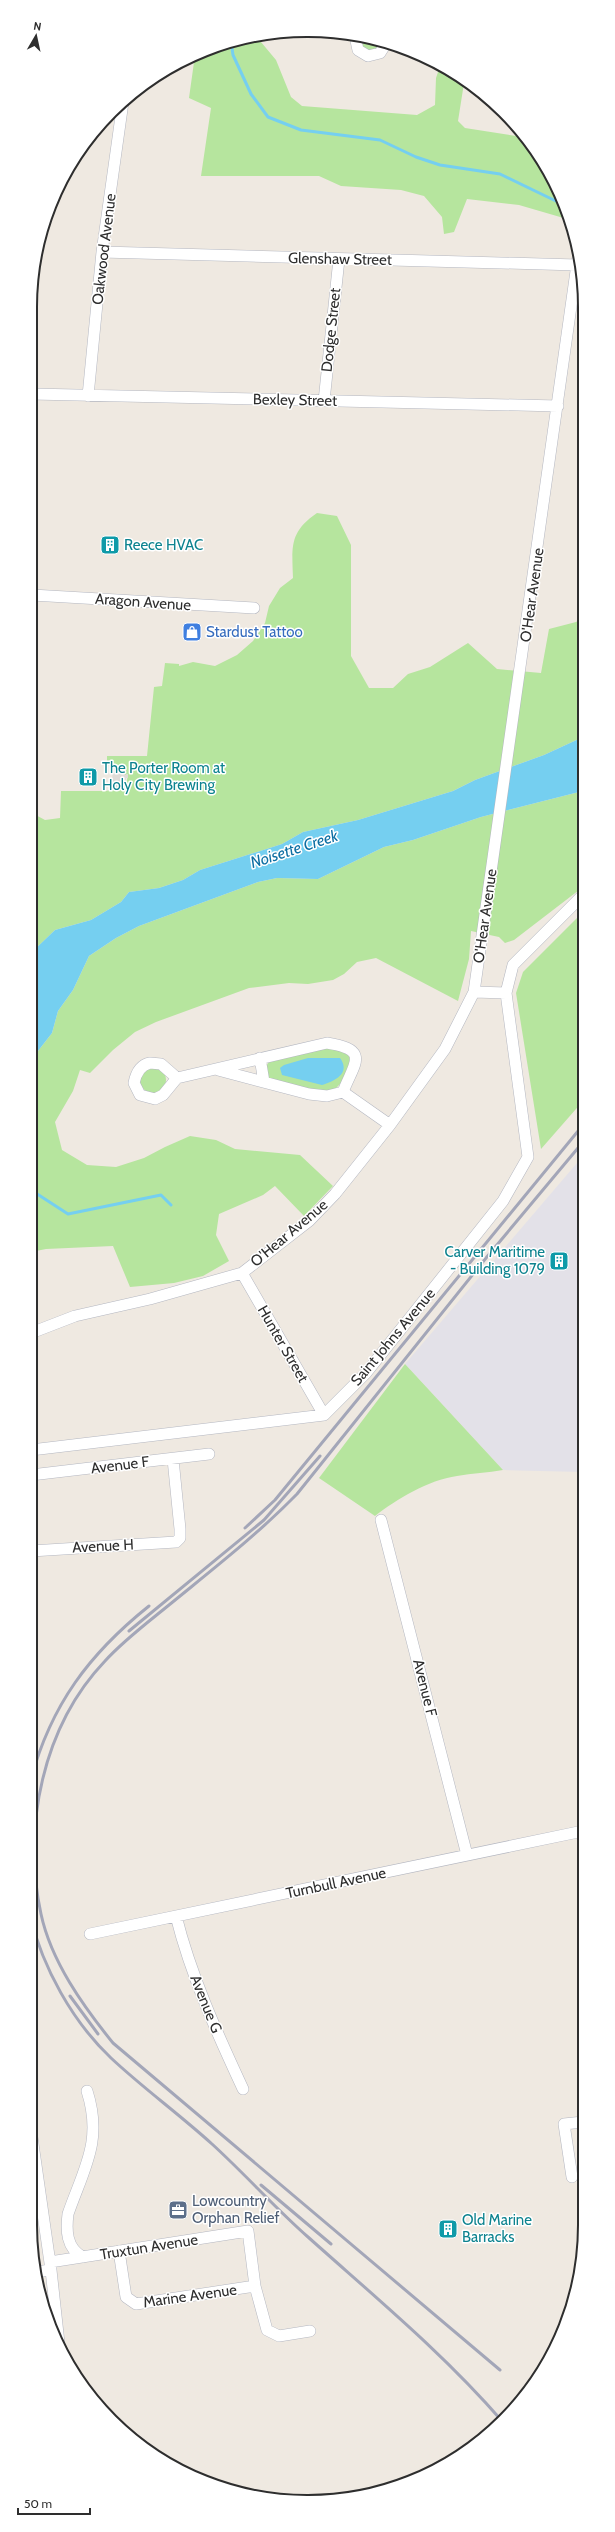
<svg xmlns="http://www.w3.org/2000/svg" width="615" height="2532" font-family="Cabin,sans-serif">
  <rect width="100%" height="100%" fill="#efe9e1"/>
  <path fill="#e3e1e8" d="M583,1156V1472L503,1470L405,1364Z"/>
  <path fill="#b6e59e" d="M256,36L276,60L291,97L302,106L417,115L435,105L436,78L440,66L464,83L458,121L465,128L522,137L556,185L567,219L519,205L467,199L454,232L444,234L442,217L424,196L401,190L341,186L319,176H201L211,108L189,98L195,55L236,39Z
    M358,37L382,44L380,49L364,51Z
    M317,513L337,516L351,545V656L369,688H393L408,674L430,667L468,643L497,669L541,673L549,629L576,622L583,617V737L544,755L475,780L453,791L358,820L303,832L282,844L200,870L183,880L159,888L129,892L121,902L91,920L55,930L32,952V813L45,820L60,818L61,791H107L113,787L126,786L128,774L125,775V766L107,765V756H147L154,687L162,686L165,663L179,664V666L193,662L215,666L237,655L253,641L265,623L269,606L280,588L293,578C292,547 289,532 317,513Z
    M583,791V887L514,940L505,943L499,937L471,931L469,959L458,1001L376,958L357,962L344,974L333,980L308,984L289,983L249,988L156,1022L135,1032L113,1050L90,1073L80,1070L73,1091L55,1122L62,1150L87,1165L116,1167L144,1158L165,1147L190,1136L216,1140L235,1149L300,1155L333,1186L304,1216L275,1186L263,1195L219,1214L216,1235L229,1261L203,1276L174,1283L130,1287L113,1246L46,1249L31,1252V1060L52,1033L58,1011L73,990L89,956L116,938L139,926L258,882L277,878L318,879L384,847L413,840L481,817Z
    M583,912V1101L541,1149L516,993L523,972Z
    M329,1047L348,1053L352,1068L340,1084L333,1091L324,1092L269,1079L266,1067L270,1059Z
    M140 1080a13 13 0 1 1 26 0a13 13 0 1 1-26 0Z
    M405,1364L503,1470C488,1473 472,1473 457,1476C428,1480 397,1499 375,1516L319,1478Z"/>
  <path fill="#dfdcd8" d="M125,766V775L128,774V778H126V786L113,787L112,767Z"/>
  <path fill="#75cff0" d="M583,737V791L481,817L413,840L384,847L318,879L277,878L258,882L139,926L116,938L89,956L73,990L58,1011L52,1033L31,1060L32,952L55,930L91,920L121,902L129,892L159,888L183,880L200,870L282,844L303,832L358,820L453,791L475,780L544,755Z
    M308,1058H340C351,1073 335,1081 322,1085L282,1075L280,1068L284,1065Z"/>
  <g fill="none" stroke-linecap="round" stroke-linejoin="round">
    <path stroke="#75cff0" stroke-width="3" d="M231,41L233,55L251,94L268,117L301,130L380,140L416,157L440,165L500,174L562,204
      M31,1190L68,1214L161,1195L171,1205"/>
    <defs>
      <path id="minor" d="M355,36L358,50L368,56L380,53L385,45
        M102,252L577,265
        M32,394L558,406
        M88,396L102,252L123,102
        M324,401L339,259
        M32,595L254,608
        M474,992L506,993
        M260,1058L264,1082
        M150,1063L161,1064L177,1078L163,1095L155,1099L140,1095L134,1083C136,1073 140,1065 150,1063Z
        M177,1078L327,1043C371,1050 354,1063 343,1092L327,1096L309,1094L218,1070
        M343,1092L390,1125
        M242,1273L324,1415
        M31,1333L75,1316L150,1299L242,1273L309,1221L335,1194L390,1125L445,1049L474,992L578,257
        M31,1450L324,1415L366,1373L503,1201L528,1157L506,993L513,965L583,895
        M31,1475L209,1454
        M381,1520L467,1855
        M31,1551L176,1542L180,1538V1529L173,1459
        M176,1916C191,1976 217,2033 243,2089
        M90,1934L583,1831
        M30,2123L51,2270L59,2343
        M572,2177L564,2124L583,2122
        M119,2251L126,2297L136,2304L255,2286
        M83,2257C66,2248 66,2230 68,2214C84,2168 103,2141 87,2091
        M50,2262L248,2231L255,2286L267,2330L279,2336L310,2331
        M35,2272L51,2270"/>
    </defs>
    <use href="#minor" stroke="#b4b7c1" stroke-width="12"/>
    <use href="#minor" stroke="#fff" stroke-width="11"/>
    <path stroke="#a3a6b8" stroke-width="3" d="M245,1528L275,1500L583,1125
      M129,1631L264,1520L320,1456
      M31,1779C51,1705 89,1654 149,1606
      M30,1916C43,1968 72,2021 111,2058C143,2088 179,2114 212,2144C245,2174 275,2208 308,2237C375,2297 443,2353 502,2421
      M70,1996L98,2034
      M261,2185L331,2244
      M500,2370L113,2043C83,2006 51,1961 41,1914C22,1827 43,1726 105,1661C124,1640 147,1623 169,1605C213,1569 257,1535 297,1494L486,1258L583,1142"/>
  </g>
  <defs>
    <symbol id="building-square" viewBox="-11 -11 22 22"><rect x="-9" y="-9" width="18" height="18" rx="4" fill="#0f9aa8" stroke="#fff"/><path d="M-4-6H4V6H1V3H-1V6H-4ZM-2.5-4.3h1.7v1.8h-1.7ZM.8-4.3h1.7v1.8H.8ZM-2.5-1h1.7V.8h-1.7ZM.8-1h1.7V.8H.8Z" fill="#fff"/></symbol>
    <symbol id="shop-square" viewBox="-11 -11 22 22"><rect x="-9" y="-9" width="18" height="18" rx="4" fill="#3f7fe0" stroke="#fff"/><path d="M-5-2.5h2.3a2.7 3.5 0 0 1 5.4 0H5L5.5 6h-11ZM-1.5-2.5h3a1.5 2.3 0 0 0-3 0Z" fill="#fff"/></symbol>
    <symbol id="office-square" viewBox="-11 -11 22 22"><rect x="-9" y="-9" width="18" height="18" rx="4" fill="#5c6f8a" stroke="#fff"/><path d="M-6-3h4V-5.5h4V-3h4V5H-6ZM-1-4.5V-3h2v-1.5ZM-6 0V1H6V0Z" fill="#fff"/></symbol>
  </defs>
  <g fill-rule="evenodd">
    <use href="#building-square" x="99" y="534" width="22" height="22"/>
    <use href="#shop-square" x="181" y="621" width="22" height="22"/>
    <use href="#building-square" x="77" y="766" width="22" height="22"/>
    <use href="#building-square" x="548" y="1250" width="22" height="22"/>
    <use href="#office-square" x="167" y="2199" width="22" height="22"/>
    <use href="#building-square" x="437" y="2218" width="22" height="22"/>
  </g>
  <g text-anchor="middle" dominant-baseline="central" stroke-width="3" stroke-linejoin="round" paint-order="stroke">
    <g font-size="15" fill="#2e2e2e" stroke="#fff">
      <text transform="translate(104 249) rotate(-83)">Oakwood Avenue</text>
      <text transform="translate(340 259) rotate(1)">Glenshaw Street</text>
      <text transform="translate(331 330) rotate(-84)">Dodge Street</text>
      <text transform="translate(295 400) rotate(1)">Bexley Street</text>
      <text transform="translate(532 595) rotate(-82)">O'Hear Avenue</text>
      <text transform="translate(143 602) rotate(4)">Aragon Avenue</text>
      <text transform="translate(485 916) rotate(-82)">O'Hear Avenue</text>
      <text transform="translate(289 1233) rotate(-40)">O'Hear Avenue</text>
      <text transform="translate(393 1337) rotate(-50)">Saint Johns Avenue</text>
      <text transform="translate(283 1344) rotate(60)">Hunter Street</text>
      <text transform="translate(120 1465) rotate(-7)">Avenue F</text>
      <text transform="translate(103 1546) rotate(-3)">Avenue H</text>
      <text transform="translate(425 1688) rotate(76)">Avenue F</text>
      <text transform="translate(336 1883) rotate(-12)">Turnbull Avenue</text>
      <text transform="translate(206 2004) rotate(68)">Avenue G</text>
      <text transform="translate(149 2247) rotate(-9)">Truxtun Avenue</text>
      <text transform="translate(190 2296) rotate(-8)">Marine Avenue</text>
    </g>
    <g font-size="15" fill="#0d838f" stroke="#fff" text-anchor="start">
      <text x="124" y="545">Reece HVAC</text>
      <text x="102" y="768">The Porter Room at<tspan x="102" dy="17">Holy City Brewing</tspan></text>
      <text x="545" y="1252" text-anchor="end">Carver Maritime<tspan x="545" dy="17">- Building 1079</tspan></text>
      <text x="462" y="2220">Old Marine<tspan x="462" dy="17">Barracks</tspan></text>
    </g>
    <g font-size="15" fill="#366cbe" stroke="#fff" text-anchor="start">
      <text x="206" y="632">Stardust Tattoo</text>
    </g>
    <g font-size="15" fill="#4e5e75" stroke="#fff" text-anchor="start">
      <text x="192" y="2201">Lowcountry<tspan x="192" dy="17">Orphan Relief</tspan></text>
    </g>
    <g font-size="16" font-style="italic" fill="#0d6fa3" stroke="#fff">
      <text transform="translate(294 849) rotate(-18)">Noisette Creek</text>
    </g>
  </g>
  <path d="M0 0H615V2532H0ZM307 37H308A270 270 0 0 1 578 307V2225A270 270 0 0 1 308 2495H307A270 270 0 0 1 37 2225V307A270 270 0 0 1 307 37Z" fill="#fff" fill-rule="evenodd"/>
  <path fill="none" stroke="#2e2e2e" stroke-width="2" d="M307 37H308A270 270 0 0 1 578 307V2225A270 270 0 0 1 308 2495H307A270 270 0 0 1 37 2225V307A270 270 0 0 1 307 37Z"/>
  <g transform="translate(36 36) rotate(9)" stroke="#ffffff" stroke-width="3" paint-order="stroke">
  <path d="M0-3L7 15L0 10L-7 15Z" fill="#2e2e2e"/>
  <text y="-6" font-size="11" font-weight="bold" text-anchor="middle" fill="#2e2e2e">N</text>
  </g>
  <path d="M18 2508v6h72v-6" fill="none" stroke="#2e2e2e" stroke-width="2"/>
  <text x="24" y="2508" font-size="12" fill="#2e2e2e" stroke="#ffffff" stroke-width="3" paint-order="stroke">50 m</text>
</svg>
